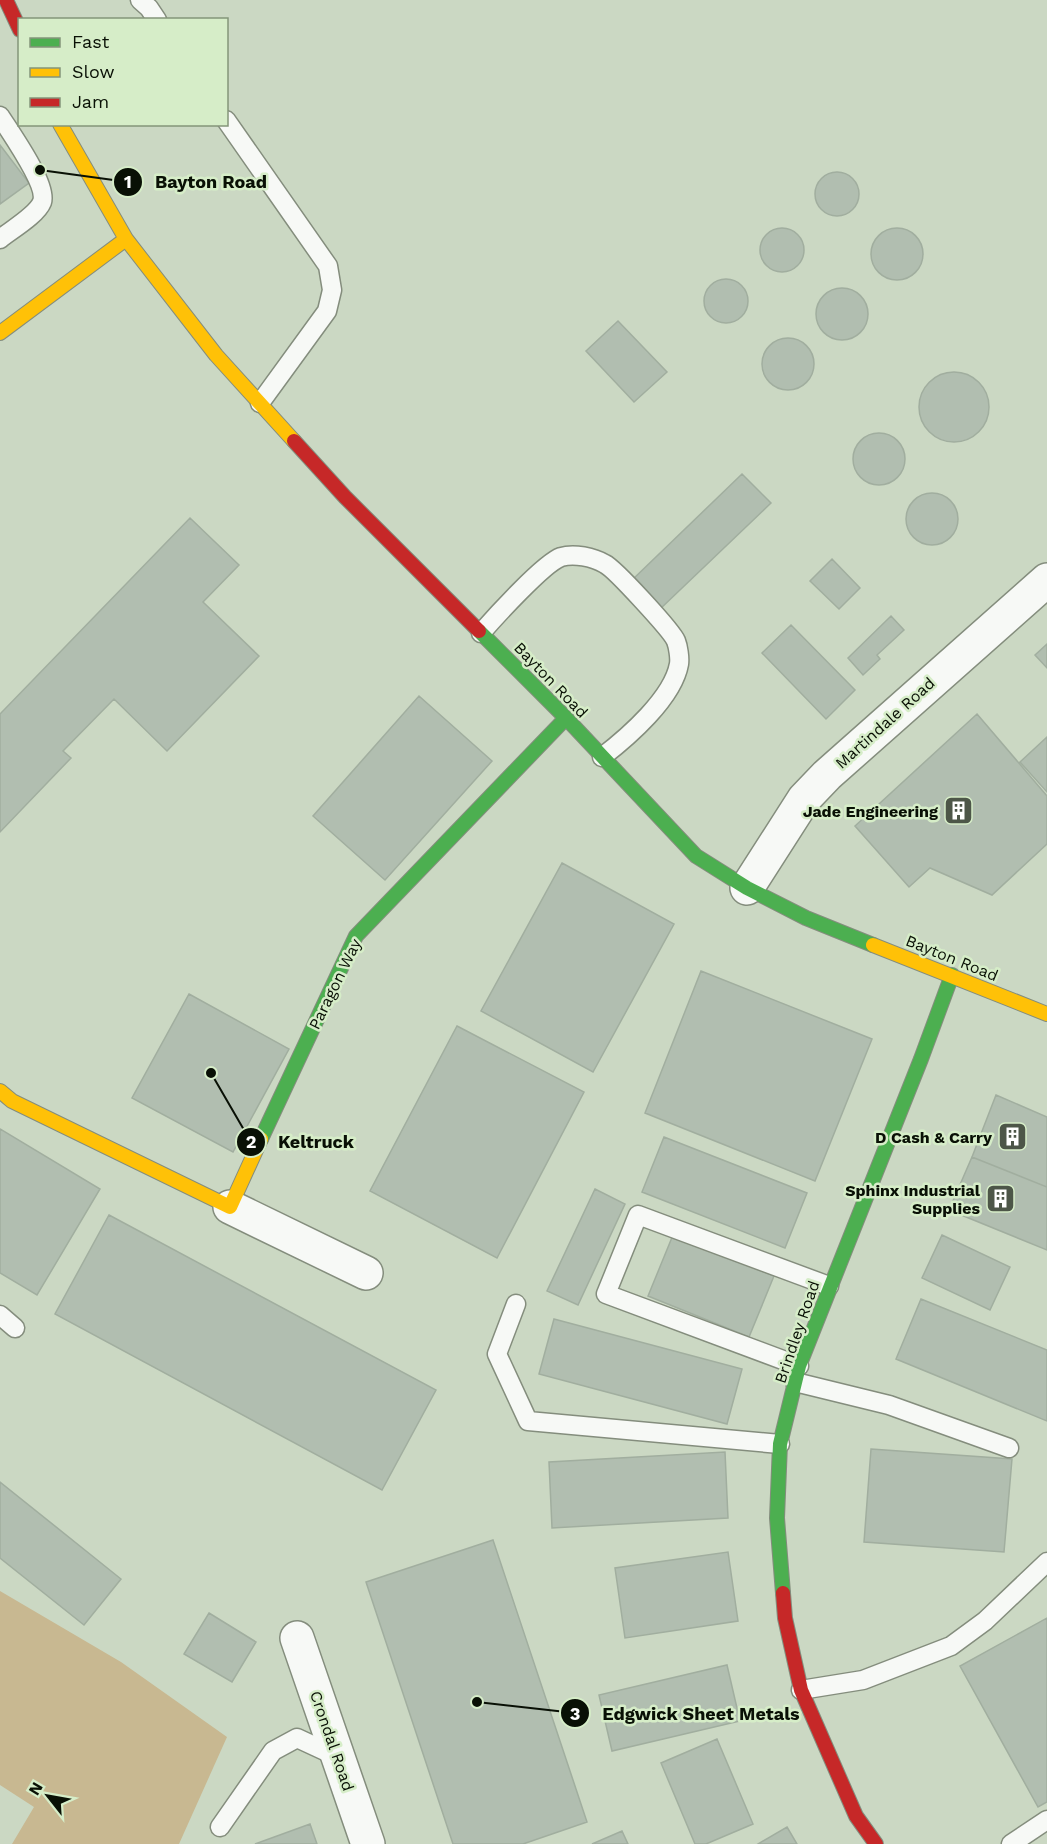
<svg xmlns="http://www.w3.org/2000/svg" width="1047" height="1844" font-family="'Work Sans',sans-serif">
  <rect width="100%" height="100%" fill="#cbd8c3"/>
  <path fill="#c8b891" d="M0,1591L121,1662L227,1737L179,1844H12L34,1807L0,1785Z"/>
  <path fill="#b1beb0" stroke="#a1ae9f" stroke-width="1.5" d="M0,145L29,183L0,204Z
    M815 194a22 22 0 1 1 44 0a22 22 0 1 1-44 0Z
    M871 254a26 26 0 1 1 52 0a26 26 0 1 1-52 0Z
    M760 250a22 22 0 1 1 44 0a22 22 0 1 1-44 0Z
    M704 301a22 22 0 1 1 44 0a22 22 0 1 1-44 0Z
    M816 314a26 26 0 1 1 52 0a26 26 0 1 1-52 0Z
    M618,321L667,372L634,402L586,351Z
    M762 364a26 26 0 1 1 52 0a26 26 0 1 1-52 0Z
    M919 407a35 35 0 1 1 70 0a35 35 0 1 1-70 0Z
    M853 459a26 26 0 1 1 52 0a26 26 0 1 1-52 0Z
    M742,474L771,503L658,611L630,582Z
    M906 519a26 26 0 1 1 52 0a26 26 0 1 1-52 0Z
    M190,518L239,565L203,602L259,656L167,751L114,699L63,751L71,758L0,832V714Z
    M832,559L860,588L839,609L810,581Z
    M891,616L904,630L877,655L880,659L863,675L848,658Z
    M791,625L855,690L826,719L762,653Z
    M1047,644V668L1035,655Z
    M419,696L492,761L385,880L313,816Z
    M977,714L1047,796V844L992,895L930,868L909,887L855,826Z
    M1047,737V792L1020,762Z
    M562,863L674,924L593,1072L481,1011Z
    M701,971L872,1039L815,1181L645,1113Z
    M189,994L289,1049L233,1152L132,1098Z
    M457,1026L584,1092L497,1258L370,1191Z
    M996,1095L1047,1117V1187L972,1157Z
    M0,1129L100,1189L37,1295L0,1273Z
    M664,1137L807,1193L785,1248L642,1192Z
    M972,1157L1047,1187V1250L949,1210Z
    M595,1189L625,1204L578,1305L547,1291Z
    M109,1215L436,1390L382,1490L55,1314Z
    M673,1235L774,1276L749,1337L648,1296Z
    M942,1235L1010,1267L990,1310L922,1278Z
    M921,1299L1047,1350V1421L896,1359Z
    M554,1319L742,1369L727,1424L539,1374Z
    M871,1449L1012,1459L1004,1552L864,1542Z
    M725,1452L728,1518L552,1528L549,1462Z
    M0,1482L121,1579L84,1625L0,1558Z
    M493,1540L587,1822L523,1844H453L366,1582Z
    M728,1552L738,1621L625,1638L615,1568Z
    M209,1613L256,1642L232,1682L184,1654Z
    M1047,1618V1802L1038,1807L960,1666Z
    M727,1665L740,1721L612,1751L599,1695Z
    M717,1739L753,1824L706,1844H695L661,1763Z
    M310,1824L317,1844H255Z
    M787,1827L797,1844H758Z
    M622,1831L628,1844H592Z"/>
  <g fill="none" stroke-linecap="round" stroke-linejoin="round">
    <defs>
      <path id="lane" d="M140,0L149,8L157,20
        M0,116C10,132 48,185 42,202C37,215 11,230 0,239
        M226,120L328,266L332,290L327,311L260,403
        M481,633C495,617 544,563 561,557C574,553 593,557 605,564C615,569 672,631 676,641C678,646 680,658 679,664C673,698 628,737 602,757
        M516,1304L497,1354L528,1421L780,1444
        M0,1315L15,1328
        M799,1366L606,1294L638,1215L829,1286
        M795,1382L889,1405L1009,1448
        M801,1690L863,1680L951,1646L985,1621L1047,1562
        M220,1827L273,1751L297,1738L338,1757
        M1011,1844L1047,1820"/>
      <path id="street" d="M747,888L804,799L827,775L1047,580
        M230,1207L366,1273
        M297,1638L368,1844"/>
      <path id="fast" d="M479,631L566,718L696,856L747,888L806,918L873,945
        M261,1139L356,936L566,718
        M783,1593L777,1518L780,1444L799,1366L921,1059L952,975"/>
      <path id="slow" d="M60,124L126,239L216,355L294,441
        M0,333L126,239
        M873,945L1047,1014
        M0,1091L12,1101L230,1207L261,1139"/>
      <path id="jam" d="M6,0L20,30
        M294,441L345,497L479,631
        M783,1593L785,1618L801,1690L856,1816L876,1844"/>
    </defs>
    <use href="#lane" stroke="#848d7d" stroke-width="21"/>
    <use href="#street" stroke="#848d7d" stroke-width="36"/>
    <use href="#fast" stroke="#848d7d" stroke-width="16"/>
    <use href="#slow" stroke="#848d7d" stroke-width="16"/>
    <use href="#jam" stroke="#848d7d" stroke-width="16"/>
    <use href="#lane" stroke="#f7f9f6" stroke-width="18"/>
    <use href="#street" stroke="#f7f9f6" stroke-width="33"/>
    <use href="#fast" stroke="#4caf50" stroke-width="14"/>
    <use href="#slow" stroke="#ffc107" stroke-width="14"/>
    <use href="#jam" stroke="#c62828" stroke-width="14"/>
  </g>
  <defs>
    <symbol id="building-square" viewBox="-11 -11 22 22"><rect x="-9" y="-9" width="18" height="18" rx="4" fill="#4d5648" stroke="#d6edc8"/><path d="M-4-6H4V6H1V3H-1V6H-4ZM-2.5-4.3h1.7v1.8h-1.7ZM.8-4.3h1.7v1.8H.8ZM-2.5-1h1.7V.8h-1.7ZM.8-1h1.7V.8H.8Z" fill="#fff"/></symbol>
  </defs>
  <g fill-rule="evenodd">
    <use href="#building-square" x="942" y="794" width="33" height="33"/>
    <use href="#building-square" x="996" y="1120" width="33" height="33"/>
    <use href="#building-square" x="984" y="1182" width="33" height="33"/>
  </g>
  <g text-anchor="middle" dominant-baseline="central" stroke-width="5" stroke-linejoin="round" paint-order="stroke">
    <g font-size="16" fill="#091005" stroke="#d6edc8">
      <text transform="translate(551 680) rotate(46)">Bayton Road</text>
      <text transform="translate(885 723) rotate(-42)">Martindale Road</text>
      <text transform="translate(952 958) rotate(22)">Bayton Road</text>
      <text transform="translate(335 984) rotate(-64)">Paragon Way</text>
      <text transform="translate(797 1332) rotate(-71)">Brindley Road</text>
      <text transform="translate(332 1741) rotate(71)">Crondal Road</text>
    </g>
    <g font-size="16" font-weight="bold" fill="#091005" stroke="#d6edc8" text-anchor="end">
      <text x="938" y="811">Jade Engineering</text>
      <text x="992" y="1137">D Cash &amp; Carry</text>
      <text x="980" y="1190">Sphinx Industrial<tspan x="980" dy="18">Supplies</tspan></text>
    </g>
  </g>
  <path fill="none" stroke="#091005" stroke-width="2" d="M40 170L128 182M211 1073L251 1142M477 1702L575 1713"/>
  <g fill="#091005" stroke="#d6edc8" stroke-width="2">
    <circle cx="40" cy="170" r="6"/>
    <circle cx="211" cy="1073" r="6"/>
    <circle cx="477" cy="1702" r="6"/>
    <circle cx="128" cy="182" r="15"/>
    <circle cx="251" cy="1142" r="15"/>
    <circle cx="575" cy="1713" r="15"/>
  </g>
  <g font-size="18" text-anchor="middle" font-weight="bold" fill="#fff">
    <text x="128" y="188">1</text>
    <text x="251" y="1148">2</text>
    <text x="575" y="1720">3</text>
  </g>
  <g font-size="18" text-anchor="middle" font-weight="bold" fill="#091005" stroke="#d6edc8" stroke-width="5" stroke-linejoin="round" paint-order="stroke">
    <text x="211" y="188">Bayton Road</text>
    <text x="316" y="1148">Keltruck</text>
    <text x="701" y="1720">Edgwick Sheet Metals</text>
  </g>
  <rect x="18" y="18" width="210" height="108" fill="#d6edc8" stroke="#84957a" stroke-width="1.5"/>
  <rect x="30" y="38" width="30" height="9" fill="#4caf50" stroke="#84957a" stroke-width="1.5"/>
  <text x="72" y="48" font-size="18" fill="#091005">Fast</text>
  <rect x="30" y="68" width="30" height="9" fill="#ffc107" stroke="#84957a" stroke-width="1.5"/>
  <text x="72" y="78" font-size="18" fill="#091005">Slow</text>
  <rect x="30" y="98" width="30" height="9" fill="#c62828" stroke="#84957a" stroke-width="1.5"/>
  <text x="72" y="108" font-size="18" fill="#091005">Jam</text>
  <g transform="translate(48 1796) rotate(301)" stroke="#d6edc8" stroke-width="4.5" paint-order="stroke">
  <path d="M0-4.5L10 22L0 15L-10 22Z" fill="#091005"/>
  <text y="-9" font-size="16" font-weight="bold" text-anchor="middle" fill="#091005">N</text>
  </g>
</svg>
